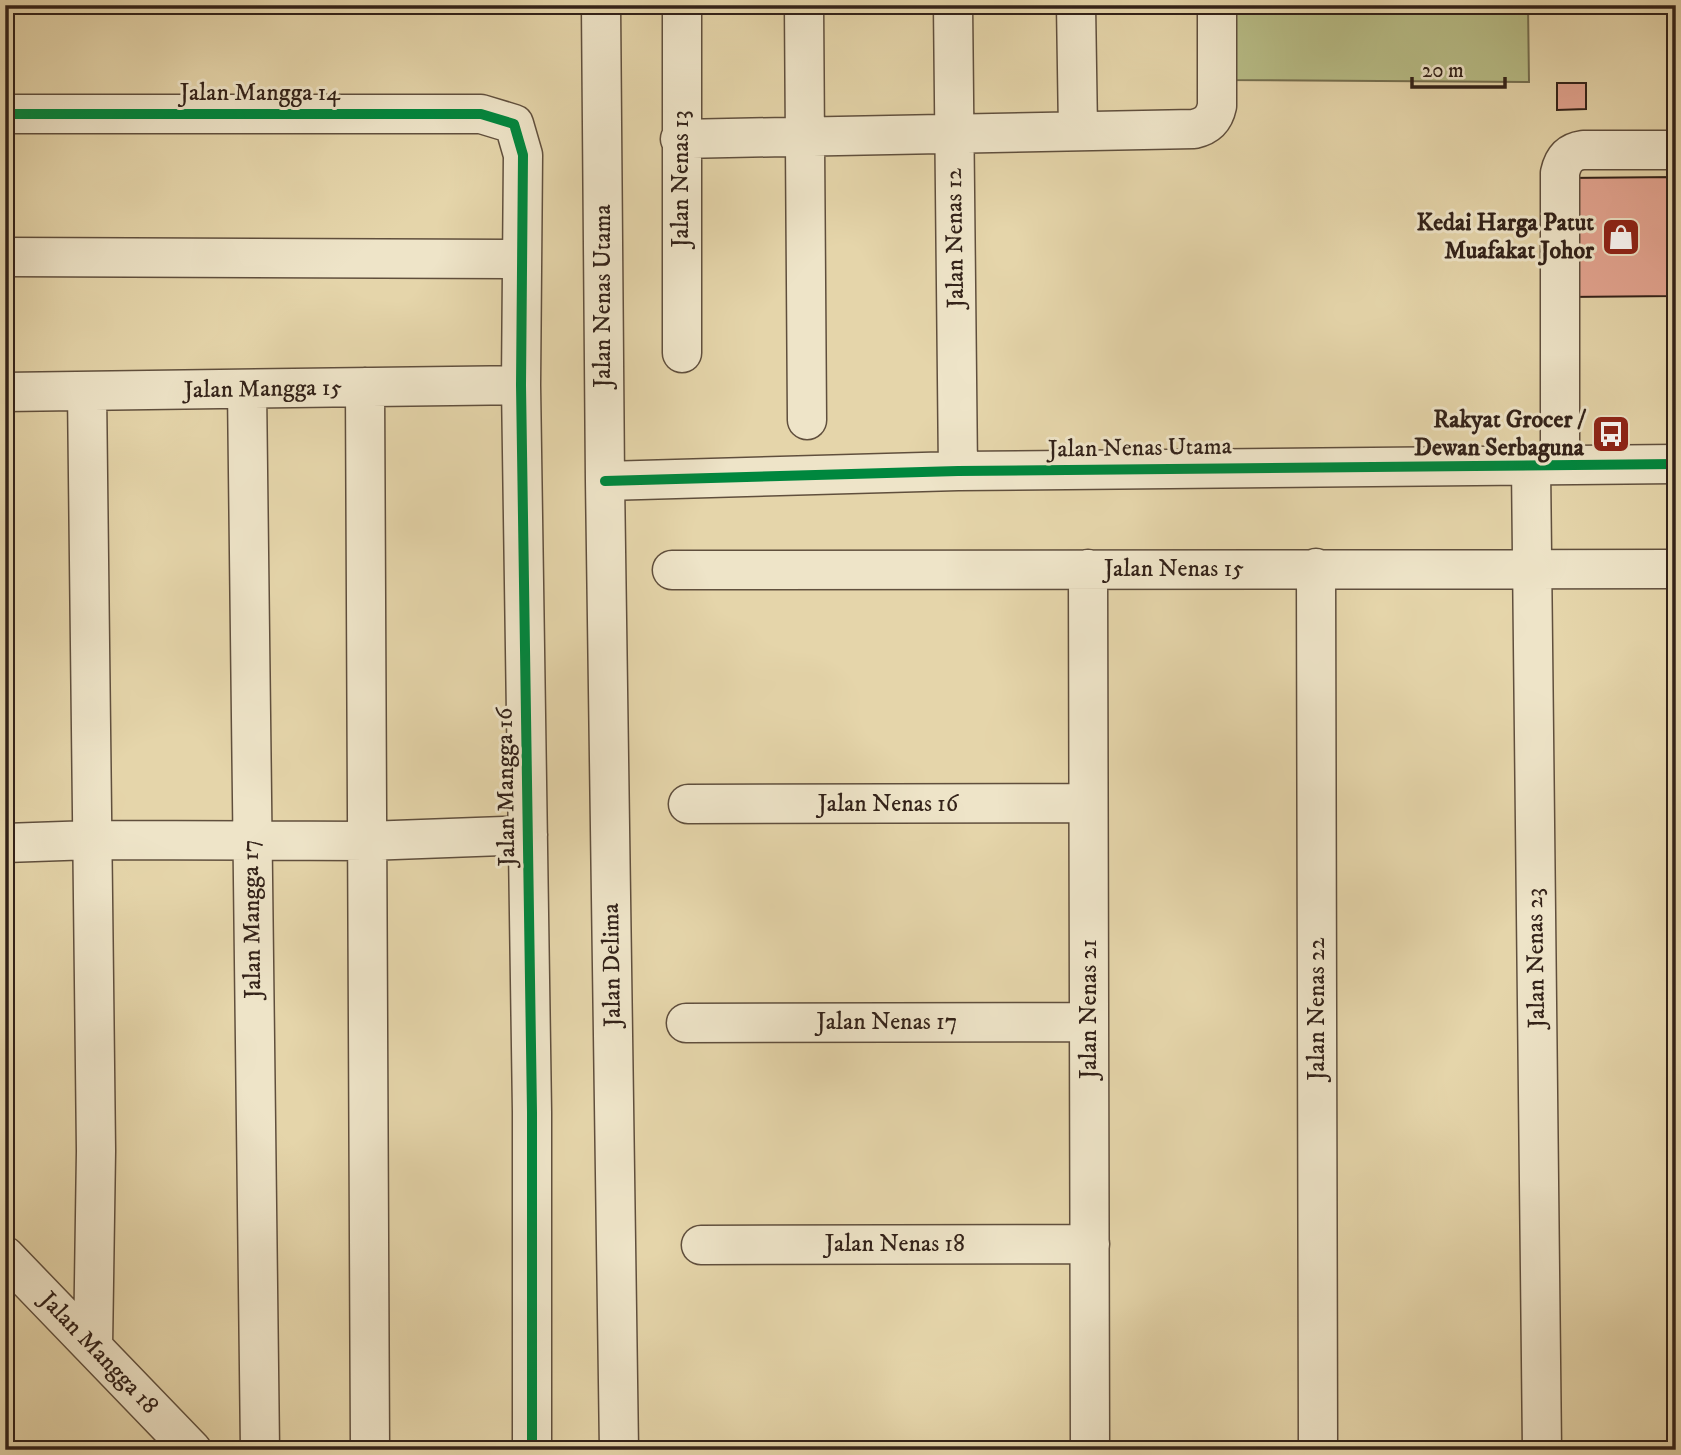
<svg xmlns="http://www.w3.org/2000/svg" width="1681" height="1455" font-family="'IM FELL DW Pica',serif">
  <rect width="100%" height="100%" fill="#e5d5aa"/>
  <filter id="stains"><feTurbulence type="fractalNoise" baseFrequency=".00286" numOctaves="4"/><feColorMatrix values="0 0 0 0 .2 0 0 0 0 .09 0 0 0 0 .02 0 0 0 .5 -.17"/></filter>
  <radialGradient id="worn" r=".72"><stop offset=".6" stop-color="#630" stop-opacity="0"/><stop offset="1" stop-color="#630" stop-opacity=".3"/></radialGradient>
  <path fill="#b7bc86" stroke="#756f50" stroke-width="2" d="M1217,5H1528L1529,82L1217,80Z
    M1552,5H1669V8L1552,12Z"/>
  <path fill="#e3a490" stroke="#332219" stroke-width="2" d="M1557,83H1586V109L1557,110Z
    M1676,177V296L1566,297V178Z"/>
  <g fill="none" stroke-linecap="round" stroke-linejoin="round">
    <defs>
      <path id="minor" d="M601,5L605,481L619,1450
        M682,5V353
        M804,5L807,420
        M953,5L958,471
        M1076,5L1078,131
        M5,114H481L514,124L523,155L521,385L532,1112V1450
        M680,139L1194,129C1207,126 1214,120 1217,106V5
        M5,257L522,259
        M365,387L370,1450
        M247,389L260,1450
        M87,391L96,1151L93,1347
        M5,392L521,385
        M1560,465V173C1563,159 1569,152 1583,150H1676
        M1531,466L1542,1450
        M605,481L958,471L1676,464
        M1316,568L1318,1450
        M1088,569L1090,1450
        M672,570L1676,569
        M688,804L1088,803
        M5,843L92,840L367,841L528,835
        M686,1023L1089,1022
        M701,1245L1090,1244
        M5,1256L192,1450"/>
    </defs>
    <use href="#minor" stroke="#604f3d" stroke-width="41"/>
    <use href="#minor" stroke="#eee4c8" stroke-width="38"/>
    <defs>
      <path id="cycleway" d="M5,114H481L514,124L523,155L521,385L532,1112V1450
        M605,481L958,471L1676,464"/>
    </defs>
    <use href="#cycleway" stroke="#eee4c8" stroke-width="15"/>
    <use href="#cycleway" stroke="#00873e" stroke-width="10"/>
  </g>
  <defs>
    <symbol id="shop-square" viewBox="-11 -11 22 22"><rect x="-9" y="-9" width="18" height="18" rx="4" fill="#8f2418" stroke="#eee4c8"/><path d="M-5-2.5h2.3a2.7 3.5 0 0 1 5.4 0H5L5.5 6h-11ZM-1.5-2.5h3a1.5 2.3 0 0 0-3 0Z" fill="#fff"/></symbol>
    <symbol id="bus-square" viewBox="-11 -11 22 22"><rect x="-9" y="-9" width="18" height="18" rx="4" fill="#8f2418" stroke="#eee4c8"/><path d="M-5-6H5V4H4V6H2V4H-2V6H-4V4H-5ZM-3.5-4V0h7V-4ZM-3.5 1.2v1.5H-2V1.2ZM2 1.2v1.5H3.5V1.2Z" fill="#fff"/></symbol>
  </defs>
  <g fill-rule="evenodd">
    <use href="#shop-square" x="1599" y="215" width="44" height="44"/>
    <use href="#bus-square" x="1589" y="412" width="44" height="44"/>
  </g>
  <g text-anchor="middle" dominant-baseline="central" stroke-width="6" stroke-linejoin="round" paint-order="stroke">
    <g font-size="24" fill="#332219" stroke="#eee4c8">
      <text x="260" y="93">Jalan Mangga 14</text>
      <text transform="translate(681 179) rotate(-90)">Jalan Nenas 13</text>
      <text transform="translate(955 238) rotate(-91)">Jalan Nenas 12</text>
      <text transform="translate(603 296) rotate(-90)">Jalan Nenas Utama</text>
      <text transform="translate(263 389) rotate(-1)">Jalan Mangga 15</text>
      <text transform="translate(1140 448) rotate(-1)">Jalan Nenas Utama</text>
      <text x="1174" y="569">Jalan Nenas 15</text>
      <text transform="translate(506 787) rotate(-91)">Jalan Mangga 16</text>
      <text x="888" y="804">Jalan Nenas 16</text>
      <text transform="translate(252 919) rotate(-91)">Jalan Mangga 17</text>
      <text transform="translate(1536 958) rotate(-91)">Jalan Nenas 23</text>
      <text transform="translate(612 965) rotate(-91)">Jalan Delima</text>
      <text transform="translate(1089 1009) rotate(-90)">Jalan Nenas 21</text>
      <text transform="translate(1317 1009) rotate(-90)">Jalan Nenas 22</text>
      <text x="887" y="1022">Jalan Nenas 17</text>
      <text x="895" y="1244">Jalan Nenas 18</text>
      <text transform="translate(99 1353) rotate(46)">Jalan Mangga 18</text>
    </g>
    <g font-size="24" font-weight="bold" fill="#332219" stroke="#eee4c8" text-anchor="end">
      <text x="1594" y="223">Kedai Harga Patut<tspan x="1594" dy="28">Muafakat Johor</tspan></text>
      <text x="1584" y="420">Rakyat Grocer /<tspan x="1584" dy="28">Dewan Serbaguna</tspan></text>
    </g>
  </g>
  <rect width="1681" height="1455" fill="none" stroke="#e5d5aa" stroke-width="28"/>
  <rect x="7" y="7" width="1667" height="1441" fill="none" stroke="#332219" stroke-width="3.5"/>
  <rect x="14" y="14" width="1653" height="1427" fill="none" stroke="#332219" stroke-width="2"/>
  <path d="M1412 77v10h93v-10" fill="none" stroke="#332219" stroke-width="3.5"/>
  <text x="1422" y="77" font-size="21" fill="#332219" stroke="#eee4c8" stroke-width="5" paint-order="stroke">20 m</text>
  <rect width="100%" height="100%" filter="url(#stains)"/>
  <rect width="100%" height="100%" fill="url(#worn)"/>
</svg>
